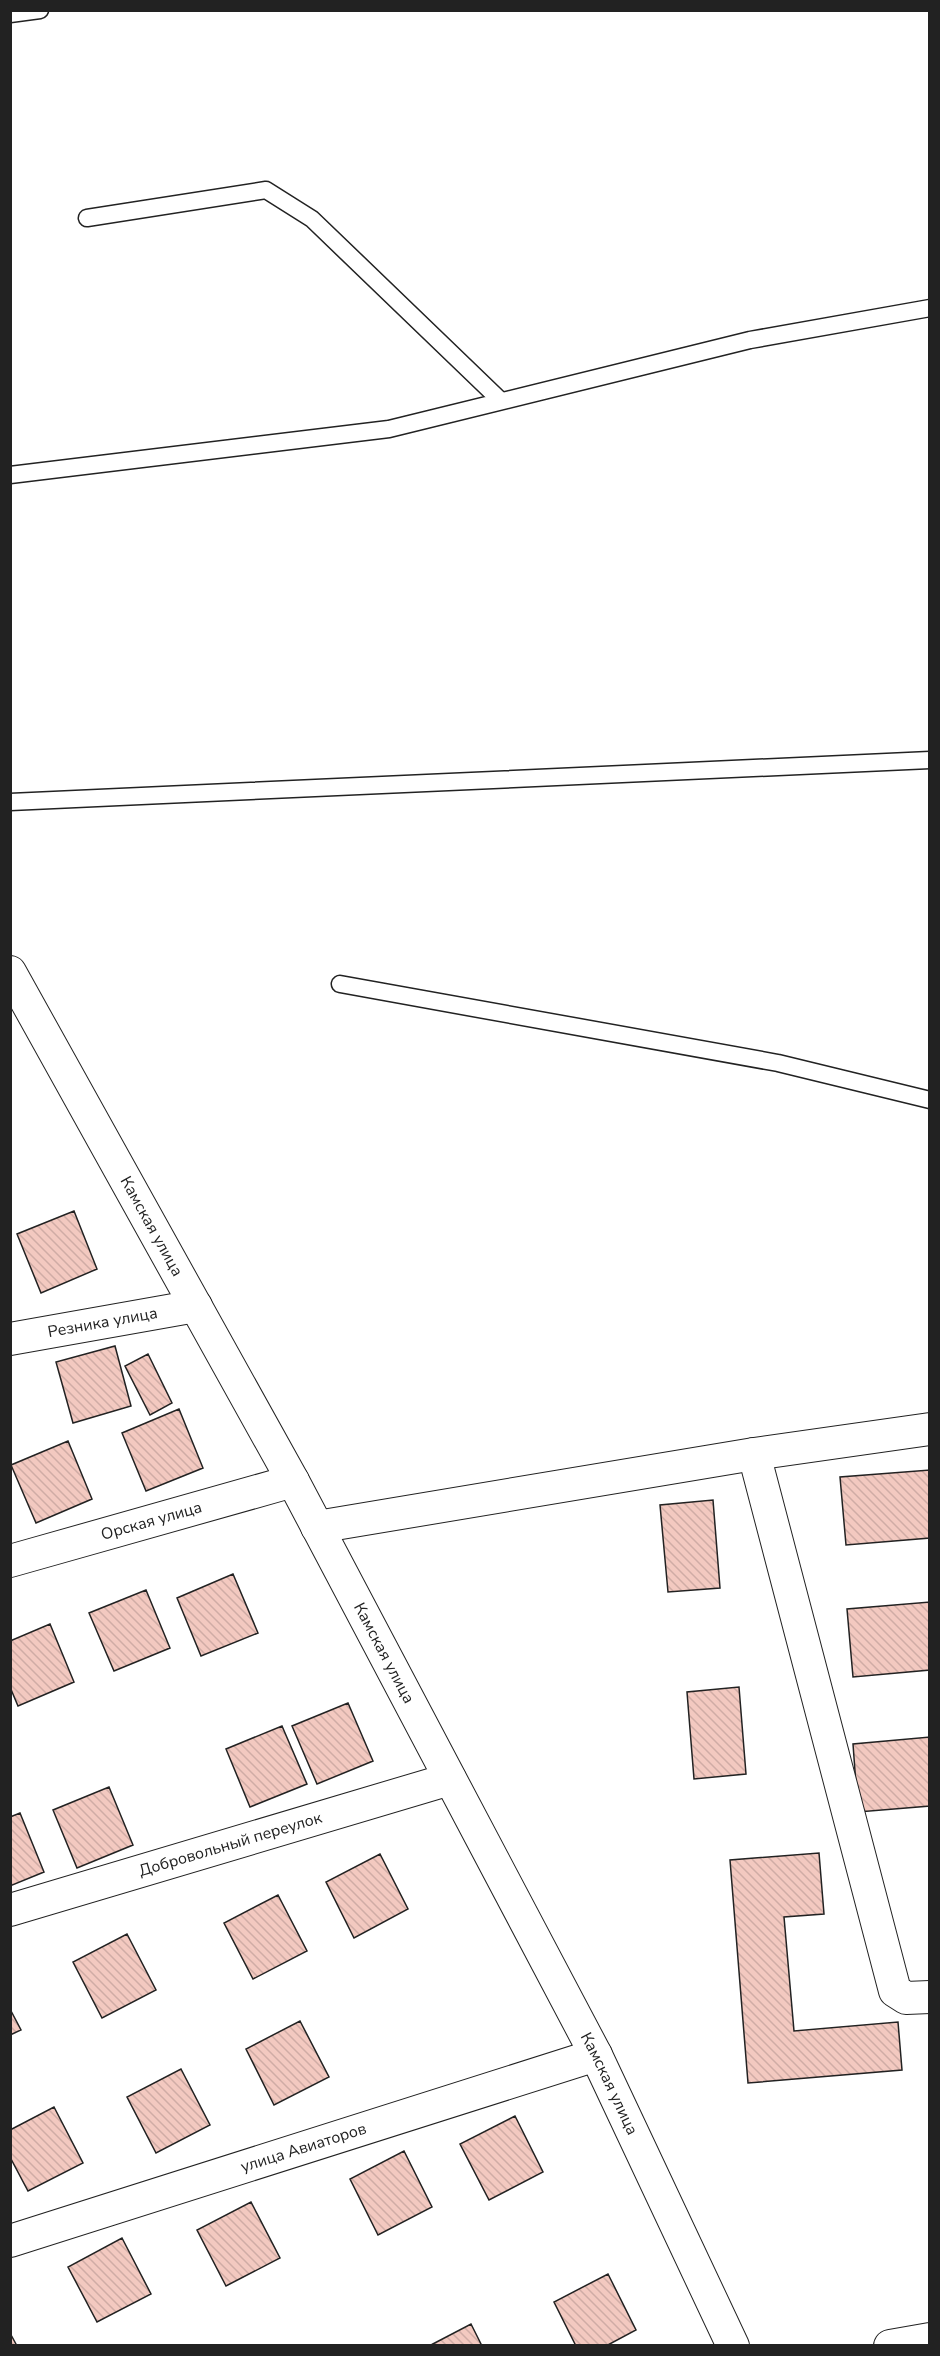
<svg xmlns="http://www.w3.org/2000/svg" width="940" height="2356" font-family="'Nunito Sans',sans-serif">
  <defs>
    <pattern id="building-back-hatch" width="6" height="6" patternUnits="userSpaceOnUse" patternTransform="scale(1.5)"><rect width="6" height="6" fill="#f3c9c0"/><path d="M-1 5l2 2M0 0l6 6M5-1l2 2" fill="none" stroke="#d0aca5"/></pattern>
  </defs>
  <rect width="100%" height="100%" fill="#fff"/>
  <path fill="url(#building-back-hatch)" stroke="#222" stroke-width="1.5" d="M74,1211L97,1269L41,1293L17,1234Z
    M115,1346L131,1406L73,1423L56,1362Z
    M148,1354L172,1403L150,1415L125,1366Z
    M179,1409L203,1468L146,1491L122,1433Z
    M68,1441L92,1499L36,1523L11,1465Z
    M930,1470V1538L846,1545L840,1477Z
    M713,1500L720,1588L668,1592L660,1505Z
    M233,1574L258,1633L201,1656L177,1598Z
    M146,1590L170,1648L114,1671L89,1613Z
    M930,1602V1670L853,1677L847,1609Z
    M50,1624L74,1682L18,1706L10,1687V1641Z
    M739,1687L746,1774L694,1779L687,1692Z
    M348,1703L373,1761L317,1784L292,1726Z
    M282,1726L307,1784L250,1807L226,1749Z
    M930,1737V1806L858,1812L853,1744Z
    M109,1787L133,1845L77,1868L53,1810Z
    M20,1813L44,1872L10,1886V1817Z
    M819,1853L824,1914L784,1917L794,2031L898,2022L902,2070L748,2083L730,1860Z
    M380,1854L408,1909L354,1938L326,1882Z
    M278,1895L307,1951L253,1979L224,1923Z
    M127,1934L156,1990L102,2018L73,1962Z
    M10,2009L21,2030L10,2035Z
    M300,2021L329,2077L274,2105L246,2049Z
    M181,2069L210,2125L156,2153L127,2097Z
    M54,2107L83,2163L28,2191L10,2157V2130Z
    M515,2116L543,2172L489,2200L460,2144Z
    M404,2151L432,2207L378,2235L350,2179Z
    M251,2202L280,2258L226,2286L197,2230Z
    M122,2238L151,2294L97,2322L68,2267Z
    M608,2274L636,2330L606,2346H576L554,2302Z
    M471,2324L482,2346H429Z
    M10,2333L17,2346H10Z"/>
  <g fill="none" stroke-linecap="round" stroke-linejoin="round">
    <defs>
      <path id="lane" d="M10,14L40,10
        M87,218L266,190L312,219L501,401
        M10,475L389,429L750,340L930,308
        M10,802L930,760
        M340,984L778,1063L930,1100"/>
      <g id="street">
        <path id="s1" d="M10,972L293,1481L596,2055L733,2346"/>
        <path id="s2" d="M10,1339L196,1306"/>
        <path d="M754,1454L895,1991L906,1998L930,1997"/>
        <path d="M317,1527L754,1454L930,1429"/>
        <path id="s3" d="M10,1561L293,1481"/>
        <path id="s4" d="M10,1910L450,1779"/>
        <path id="s5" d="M10,2241L596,2055"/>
        <path d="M890,2346L930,2339"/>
      </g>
    </defs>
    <use href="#lane" stroke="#222" stroke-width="19"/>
    <use href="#street" stroke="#222" stroke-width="34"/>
    <use href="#lane" stroke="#fff" stroke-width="16"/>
    <use href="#street" stroke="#fff" stroke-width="32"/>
  </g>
  <g text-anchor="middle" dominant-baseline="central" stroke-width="4.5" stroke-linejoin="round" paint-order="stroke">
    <g font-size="16" fill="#222" stroke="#fff">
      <text stroke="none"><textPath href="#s1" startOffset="291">Камская улица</textPath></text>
      <text stroke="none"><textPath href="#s2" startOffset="94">Резника улица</textPath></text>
      <text stroke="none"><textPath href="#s3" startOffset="147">Орская улица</textPath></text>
      <text stroke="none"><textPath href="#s1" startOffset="777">Камская улица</textPath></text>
      <text stroke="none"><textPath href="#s4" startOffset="230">Добровольный переулок</textPath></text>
      <text stroke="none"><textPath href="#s1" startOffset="1263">Камская улица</textPath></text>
      <text stroke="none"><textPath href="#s5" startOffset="308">улица Авиаторов</textPath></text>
    </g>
  </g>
  <rect width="940" height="2356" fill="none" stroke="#222222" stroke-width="24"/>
</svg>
